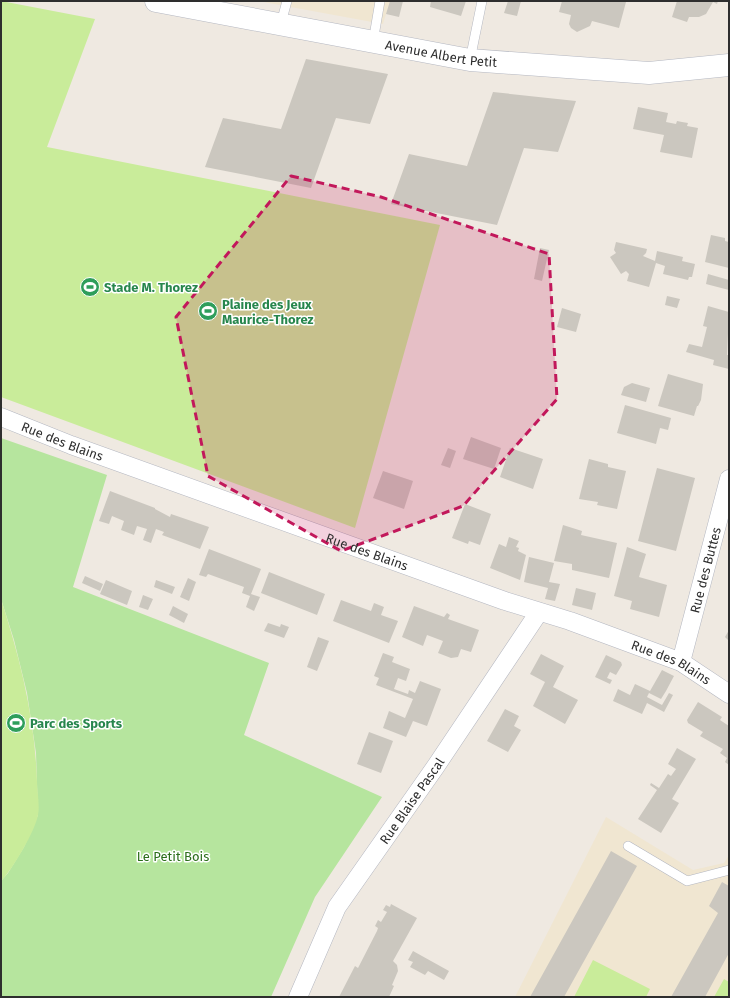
<svg xmlns="http://www.w3.org/2000/svg" width="730" height="998" font-family="'Fira Sans',sans-serif">
  <rect width="100%" height="100%" fill="#efe9e1"/>
  <path fill="#f0e6d1" d="M258,1H390L383,24Z
    M606,817L693,870L724,863L729,855V997H515Z"/>
  <path fill="#b6e59e" d="M1,438L107,475L73,587L269,663L244,735L382,797L315,897L271,997H1V881L8,873L24,847L38,815L36,753L27,693L14,640L1,599Z"/>
  <path fill="#c9ec9a" d="M1,1L95,19L47,147L440,225L355,528L1,397Z
    M1,599C20,658 35,718 37,781C37,791 40,805 38,815C35,831 13,869 1,881Z
    M593,960L650,989L646,997H574Z
    M724,979L729,982V997H714Z"/>
  <path fill="#cbc7bf" d="M390,1H403L399,17L386,14Z
    M431,1H466L461,16L430,7Z
    M508,1H521L517,16L504,13Z
    M562,1H622L626,2L619,28L592,21L590,26L577,32L571,28L569,24L571,15L559,12Z
    M677,1H718L717,4L713,2L706,14L699,17H689L687,22L672,17Z
    M306,59L388,74L370,124L336,118L311,188L205,167L223,118L281,129Z
    M493,92L576,101L558,152L524,148L497,225L391,204L409,154L467,166Z
    M638,107L668,113L666,122L676,124L677,121L682,122L688,123L687,126L698,128L692,158L660,152L664,135L633,129Z
    M711,235L725,238V241L729,242V268L705,262Z
    M616,242L647,249L646,253L643,256L655,261L657,251L683,257L682,261L695,264L692,277H689L688,280L663,274L665,266L656,263L649,287L627,281L629,274L626,271L621,274L610,257L616,253L614,250Z
    M540,248L549,250L542,281L534,279Z
    M708,274L729,280V290L706,284Z
    M667,296L680,299L677,308L665,305Z
    M708,306L729,312L727,355H729V369L713,365L714,360L686,352L689,344L702,347L707,327L703,326Z
    M562,308L581,314L576,332L557,327Z
    M668,374L703,384L701,400L698,406H697L694,416L658,406Z
    M632,383L650,388L646,402L621,395L624,387Z
    M625,405L671,418L668,430L660,428L656,444L617,433Z
    M471,437L501,448L494,469L463,459Z
    M448,448L456,451L450,468L441,465Z
    M510,448L543,459L533,489L500,477Z
    M589,459L608,464V467L626,471L617,509L597,505L598,502L579,499Z
    M657,468L695,478L676,551L638,541Z
    M383,471L413,481L404,509L373,498Z
    M110,491L155,508V509L170,517L171,514L209,527L200,549L162,535L164,532L156,529L151,543L143,540L147,529L137,526L134,535L121,530L124,521L112,516L109,524L99,521Z
    M465,504L491,514L480,545L469,541L468,544L452,538Z
    M563,525L582,531L581,535L617,543L609,578L572,570V564L554,561Z
    M509,537L519,541L516,547L519,548L518,551L526,555L520,580L490,568L499,544L506,547Z
    M627,547L646,554L639,577L667,585L659,617L630,609L632,601L614,596Z
    M209,549L261,569L251,594L260,597L254,611L246,607L250,596L242,593L244,587L208,574L206,577L199,575Z
    M529,557L554,563L549,582L560,584L555,601L545,599L548,588L524,582Z
    M269,572L325,594L317,615L261,593Z
    M85,576L103,584L100,591L82,583Z
    M188,578L196,582L189,601L180,597Z
    M106,580L132,591L127,605L100,594Z
    M156,580L175,587L172,594L154,587Z
    M576,588L596,593L592,610L572,605Z
    M143,595L153,599L148,610L139,607Z
    M341,600L371,611L374,603L384,607L381,615L398,621L389,643L333,621Z
    M173,606L188,614L184,623L169,615Z
    M414,606L444,617L447,613L450,615L448,619L479,630L471,652L461,649L458,657L451,658L438,653L443,641L427,635L423,646L402,637Z
    M268,623L280,627L281,624L289,627L284,638L264,631Z
    M729,630V641L725,637Z
    M318,637L329,641L317,671L307,667Z
    M383,653L394,657L392,662L410,669L406,681L398,678L394,689L408,694L409,690L415,693L420,681L441,689L427,726L413,721L406,737L383,728L389,711L405,718L413,699L376,685L379,678L374,676Z
    M541,654L564,666L553,687L578,700L565,724L533,706L545,682L530,674Z
    M606,655L621,662L622,665L616,675L610,672L607,678L612,680L610,684L595,677Z
    M662,670L674,676L666,691L661,699L649,693L647,697L662,705L669,693L673,695L664,712L647,703L642,714L613,701L618,689L630,695L635,684L650,691Z
    M698,702L722,717L720,720L729,726V765L725,762L727,758L720,753L723,749L700,736L703,732L688,723L687,720Z
    M505,709L519,716L514,726L521,730L508,752L487,741Z
    M369,732L393,741L381,773L357,764Z
    M677,748L696,759L672,799L679,803L661,833L638,819L657,790L650,785L651,783L659,788L668,774L671,776L676,769L668,764Z
    M611,851L637,866L564,997H530Z
    M722,882L729,886V953L705,997H671L718,913L709,906Z
    M391,904L417,918L393,961L397,965L398,971L392,985L394,986L389,997H339L355,966L358,968L377,931L378,928L375,926L378,920L381,922L387,912L383,910L386,905L390,907Z
    M413,951L449,971L444,980L428,971L425,975L410,967L413,962L408,960Z"/>
  <g fill="none" stroke-linecap="round" stroke-linejoin="round">
    <defs>
      <path id="lane" d="M281,23L287,1
        M373,42L380,1
        M470,60L482,1
        M628,846L687,881L729,870"/>
      <g id="street">
        <path id="s1" d="M1,417L71,445L505,601L570,621L681,662L729,694"/>
        <path id="s2" d="M681,662L729,479"/>
        <path id="s3" d="M298,997L337,907L436,766L539,612"/>
      </g>
      <g id="secondary">
        <path id="s4" d="M156,1L470,60L649,73L729,65"/>
      </g>
    </defs>
    <use href="#lane" stroke="#b4b7c1" stroke-width="10"/>
    <use href="#street" stroke="#b4b7c1" stroke-width="19"/>
    <use href="#secondary" stroke="#b4b7c1" stroke-width="23"/>
    <use href="#lane" stroke="#fff" stroke-width="9"/>
    <use href="#street" stroke="#fff" stroke-width="18"/>
    <use href="#secondary" stroke="#fff" stroke-width="22"/>
  </g>
  <path fill="#c2185b" fill-opacity="0.2" stroke="#c2185b" stroke-width="3" stroke-dasharray="8 5" stroke-linejoin="round" d="M291,176L381,197L549,254L557,399L463,506L341,551L208,476L176,317Z"/>
  <defs>
    <symbol id="stadium-disc" viewBox="-11 -11 22 22"><circle r="9.5" fill="#2e9e5b" stroke="#fff"/><path d="M0-5a6.5 5 0 1 0 0 10a6.5 5 0 1 0 0-10ZM-3.5-1.8h7v3.6h-7Z" fill="#fff"/></symbol>
  </defs>
  <g fill-rule="evenodd">
    <use href="#stadium-disc" x="79" y="276" width="22" height="22"/>
    <use href="#stadium-disc" x="197" y="300" width="22" height="22"/>
    <use href="#stadium-disc" x="5" y="712" width="22" height="22"/>
  </g>
  <g text-anchor="middle" dominant-baseline="central" stroke-width="3" stroke-linejoin="round" paint-order="stroke">
    <g font-size="13" fill="#2e2e2e" stroke="#fff">
      <text stroke="none"><textPath href="#s4" startOffset="290">Avenue Albert Petit</textPath></text>
      <text stroke="none"><textPath href="#s1" startOffset="66">Rue des Blains</textPath></text>
      <text stroke="none"><textPath href="#s1" startOffset="390">Rue des Blains</textPath></text>
      <text stroke="none"><textPath href="#s2" startOffset="95">Rue des Buttes</textPath></text>
      <text stroke="none"><textPath href="#s1" startOffset="714">Rue des Blains</textPath></text>
      <text stroke="none"><textPath href="#s3" startOffset="228">Rue Blaise Pascal</textPath></text>
    </g>
    <g font-size="13" font-weight="bold" fill="#27864d" stroke="#fff" text-anchor="start">
      <text x="104" y="287">Stade M. Thorez</text>
      <text x="222" y="304">Plaine des Jeux<tspan x="222" dy="15">Maurice-Thorez</tspan></text>
      <text x="30" y="723">Parc des Sports</text>
    </g>
    <g font-size="13" fill="#2c6e1b" stroke="#fff">
      <text x="173" y="856">Le Petit Bois</text>
    </g>
  </g>
  <rect width="730" height="998" fill="none" stroke="#2e2e2e" stroke-width="4"/>
</svg>
